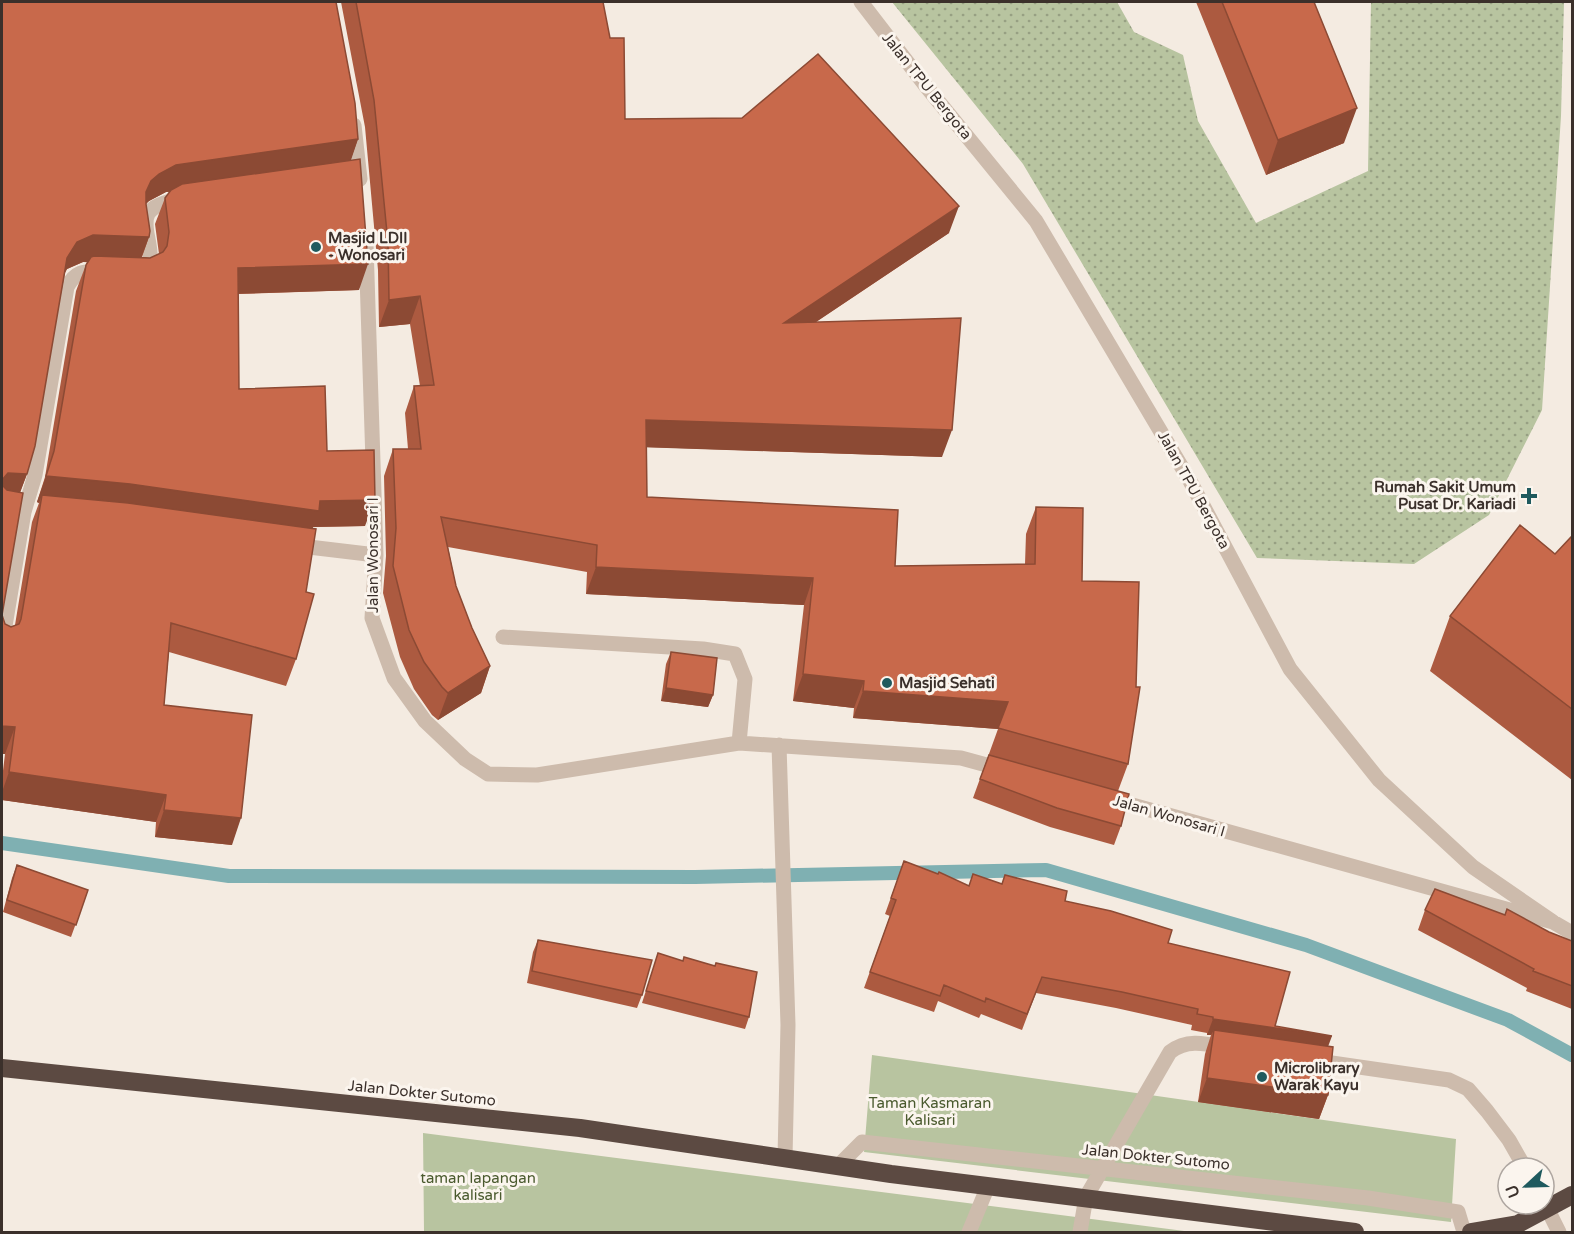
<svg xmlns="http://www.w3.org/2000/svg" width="1574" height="1234" font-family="'Varela Round',sans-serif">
  <defs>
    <pattern id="grass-dots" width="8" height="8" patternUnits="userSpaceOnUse" patternTransform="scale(1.5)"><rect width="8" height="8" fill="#b8c4a0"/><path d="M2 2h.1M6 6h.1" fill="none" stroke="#97a083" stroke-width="1.8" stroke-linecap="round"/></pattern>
  </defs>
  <rect width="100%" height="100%" fill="#f4ebe1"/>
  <path fill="url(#grass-dots)" d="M892,2H1117L1134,32L1183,55L1198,121L1256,223L1368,171L1371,2H1564L1561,116L1542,410L1489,515L1414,564L1257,558L1023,164Z"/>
  <path fill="#b8c4a0" d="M872,1055L1456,1139L1451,1222L864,1152Z
    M423,1133L1192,1232H424Z"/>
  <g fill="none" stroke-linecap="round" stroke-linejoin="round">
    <path stroke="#7fb0b2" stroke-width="14" d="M2,843L229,876L695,877L1046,870L1306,945L1508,1020L1572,1055"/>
    <path stroke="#cdbbac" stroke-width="15" d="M861,2L925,85L1036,221L1190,481L1290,669L1379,780L1473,867L1553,922L1572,933
      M354,125L360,179
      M366,245L376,555L372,618L394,678L425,721L465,759L488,774L537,775L739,743L961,758L1005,770
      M142,273L148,270C159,236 120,208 182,199
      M292,545L376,555
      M503,637L703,649L735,654L745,679L739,743
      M2,644L24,512L35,475L67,287C77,269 85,272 103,272
      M779,745L788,1025L785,1157
      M1107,798L1553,922
      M1311,1060L1449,1080L1468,1089L1487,1111L1509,1140L1525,1168
      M838,1166L862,1142L1368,1198L1458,1212L1464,1232
      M1544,1202L1559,1232
      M969,1232L988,1186
      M1080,1232L1086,1197L1170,1052C1188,1038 1207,1044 1228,1048"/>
    <path stroke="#5c4a42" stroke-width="18" d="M2,1068L580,1128L891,1174L1355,1232
      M1471,1232L1518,1224L1572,1195"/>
  </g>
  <path fill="#ac5a40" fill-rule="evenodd" d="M2,2L358,139L350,161L359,290L238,294L239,389L327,451L365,526L313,527L296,659L286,686L169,652L164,705L232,845L155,837L156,822L2,800V779L5,754H2ZM166,192H170L165,198L155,224L159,254L150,258L142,257L149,237L146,204L149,201ZM83,262H87L76,291L45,477L37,502L39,503L32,522L15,625L11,627L5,624L2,615L20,492L27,474L65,273L67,269Z
    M341,2H603L625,119L949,233L816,322L942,457L647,447V497L895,566L1025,564L1026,534L1036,507L1082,581L1128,764L1118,791L1121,826L1114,845L1050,827L973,798L998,729L853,718L854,708L793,701L804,605L586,594L587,572L448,547L456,586L472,628L490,666L481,693L438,720L432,715L414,689L400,657L383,593L386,556L384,476L393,449H408L405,413L414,386H420L410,324L379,327L378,270L365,127Z
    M1196,2H1314L1344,143L1266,175Z
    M1572,536V780L1430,671L1450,616L1555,554Z
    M671,652L713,695L708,707L661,701L666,664Z
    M904,861L969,886L1002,884L1065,901L1168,943L1275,1026L1328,1046V1095L1319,1119L1198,1102L1205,1054L1211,1035H1207V1033L1191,1030L1192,1025L1116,1008L1036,993L1022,1030L981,1014L979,1018L938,1001L934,1012L864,988L890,916L885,914Z
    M17,865L88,890L71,937L3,912L12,878Z
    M1425,910L1549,932L1572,941V1009L1526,991L1527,988L1418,930Z
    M538,940L642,995L637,1008L527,983L533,952Z
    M658,953L682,961L715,966L716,963L749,1017L745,1029L642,1003Z"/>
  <path fill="#8c4a34" d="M1357,108L1344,143L1266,175L1278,140Z
    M358,139L349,166L166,192L149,201L141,208L146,192L151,181L159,174L176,165Z
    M959,206L949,233L774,350L784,323Z
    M93,235L149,237L139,264L83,262L67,269L57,285L67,258L77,242Z
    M368,264L359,290L228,294L238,268Z
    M420,296L410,324L379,327L389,300Z
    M646,420L952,430L942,457L637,447Z
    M8,473L27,474L17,501L2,500V480Z
    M46,476L320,501L375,500L365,526L313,527L309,537L42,495L39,503L37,502Z
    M596,567L813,578L804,605L586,594Z
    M490,666L481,693L438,720L448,693Z
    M803,674L864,681L854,708L793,701Z
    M666,688L713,695L708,707L661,701Z
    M863,691L1008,702L998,729L853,718Z
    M2,726L15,727L5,754H2Z
    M9,772L166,795L156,822L2,800V792Z
    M164,810L241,818L232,845L155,837Z
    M1213,1019L1332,1036L1326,1052L1214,1030L1211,1035H1207Z
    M1207,1078L1328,1095L1319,1119L1198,1102Z"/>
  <path fill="#c8694b" stroke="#8c4a34" stroke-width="1.5" d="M2,2H336L355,103L358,139L176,165L159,174L151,181L146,192V204L150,231L149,237L93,235L77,242L67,258L35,446L27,474L8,473L2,480L3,486L7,490L23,493L2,615L5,624L11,627L19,624L21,619L42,495L128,503L316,529L306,592L314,594L296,659L171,623L164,705L252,715L241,818L164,810L166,795L9,772L15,727L2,726Z
    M356,2H603L610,38H624L625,119L742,118L818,54L959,206L784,323L961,318L952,430L646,420L647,497L898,510L895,566L1035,564L1036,507L1083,508L1082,581L1139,582L1136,687H1140L1128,764L998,728L1008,702L863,691L864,681L803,674L813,578L596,567L597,545L441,517L456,586L472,628L490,666L448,693L442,687L424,662L409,630L393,566L396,528L393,449H421L414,386L434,385L420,296L389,300L388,243L374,100Z
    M1222,2H1314L1357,108L1278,140Z
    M360,159L368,264L238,268L239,389L325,386L327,451L374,450L375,500L320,501L319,511L130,484L46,476L54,451L86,265L91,257L94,256L150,258L163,252L167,246L169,232L165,198L171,190L182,184Z
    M1520,525L1555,554L1572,536V709L1450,616Z
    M671,652L717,658L713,695L666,688Z
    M989,755L1129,794L1121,826L1057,808L980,779Z
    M904,861L938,874L939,872L969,886L973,874L1002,884L1005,875L1067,891L1065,901L1111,911L1172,930L1168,943L1290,972L1275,1026L1332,1036L1213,1019V1017L1197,1014L1198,1009L1122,992L1042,977L1027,1014L986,998L985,1002L944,985L940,996L870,972L896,900L891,898Z
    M17,865L88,890L76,925L7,900Z
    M1435,889L1505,915L1507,909L1549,932L1572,941V986L1533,971L1534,969L1425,910Z
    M538,940L652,960L642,995L532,971Z
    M658,953L683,961L684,957L715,966L716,963L757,972L749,1017L646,991Z
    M1214,1030L1333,1047L1328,1095L1207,1078Z"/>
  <g fill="#1f5a5e" stroke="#fbf5ee" stroke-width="2">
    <circle cx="316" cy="247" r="6"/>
    <path d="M1526 487h6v6h6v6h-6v6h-6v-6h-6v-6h6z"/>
    <circle cx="887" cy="683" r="6"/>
    <circle cx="1262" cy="1077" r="6"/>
  </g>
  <g text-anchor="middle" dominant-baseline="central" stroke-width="6" stroke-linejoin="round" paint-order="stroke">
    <g font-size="15" fill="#3b302b" stroke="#fbf5ee">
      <text transform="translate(927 86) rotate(51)">Jalan TPU Bergota</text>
      <text transform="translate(1194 490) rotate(61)">Jalan TPU Bergota</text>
      <text transform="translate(373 555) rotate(-90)">Jalan Wonosari I</text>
      <text transform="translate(1169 816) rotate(16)">Jalan Wonosari I</text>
      <text transform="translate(422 1093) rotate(6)">Jalan Dokter Sutomo</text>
      <text transform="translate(1156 1157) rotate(6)">Jalan Dokter Sutomo</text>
    </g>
    <g font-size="15" font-weight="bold" fill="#3b302b" stroke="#fbf5ee" text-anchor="start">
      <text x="328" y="238">Masjid LDII<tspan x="328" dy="17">- Wonosari</tspan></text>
      <text x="1516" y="487" text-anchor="end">Rumah Sakit Umum<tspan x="1516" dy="17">Pusat Dr. Kariadi</tspan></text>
      <text x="899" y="683">Masjid Sehati</text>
      <text x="1274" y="1068">Microlibrary<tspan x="1274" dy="17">Warak Kayu</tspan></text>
    </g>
    <g font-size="15" fill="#4a5a2e" stroke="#fbf5ee">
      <text x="930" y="1103">Taman Kasmaran<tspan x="930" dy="17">Kalisari</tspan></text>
      <text x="478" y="1178">taman lapangan<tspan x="478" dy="17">kalisari</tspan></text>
    </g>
  </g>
  <rect width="1574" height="1234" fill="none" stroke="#3b302b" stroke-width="6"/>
  <g transform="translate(1526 1186) rotate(248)"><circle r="28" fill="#fbf5ee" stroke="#aea6a0" stroke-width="1.5"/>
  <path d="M0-4.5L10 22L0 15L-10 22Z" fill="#1f5a5e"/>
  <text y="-9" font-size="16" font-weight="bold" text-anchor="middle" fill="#3b302b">U</text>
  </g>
</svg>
